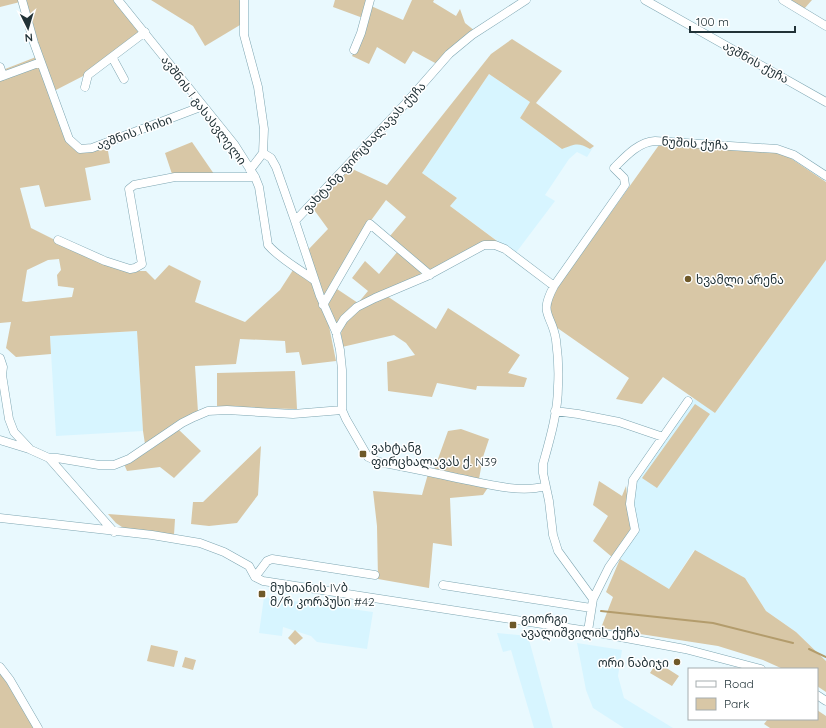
<svg xmlns="http://www.w3.org/2000/svg" width="826" height="728" font-family="Quicksand,'Noto Sans Georgian',sans-serif">
  <rect width="100%" height="100%" fill="#e9f9fe"/>
  <path fill="#d7f5ff" d="M489,74L530,102L520,118L562,148L575,144H582L590,149L594,146L587,157L577,152L569,159L545,195L555,201L515,254L450,206L457,198L422,173Z
    M826,260V661L796,632L766,611L745,578L694,550L669,589L620,559L639,530L634,514L633,484L694,398L715,413Z
    M137,331L143,431L56,436L50,336Z
    M264,597L373,612L367,649L317,642L311,636L283,627L282,636L259,633Z
    M497,633L528,636L553,728H534L511,650L503,652Z
    M577,643L622,650L618,676L624,698L673,728H624L593,708L586,690Z"/>
  <path fill="#d8c7a6" fill-rule="evenodd" d="M0,0H20V2L0,7Z
    M25,0H116L141,32L87,74L54,91L41,54Z
    M151,0H239L242,1L240,25L205,46L193,26Z
    M335,0H368L363,18L333,7Z
    M412,0H434L433,2L456,16L460,9L465,23L475,31L437,64L413,51L405,64L377,47L369,64L352,56L355,51L371,6L403,20Z
    M789,0H812L804,9Z
    M512,39L562,71L536,103L594,146L590,149C578,142 575,144 562,149L520,118L530,102L489,74L422,173L457,198L450,206L497,241L430,272L390,236L406,217L386,200L364,230L323,300L307,251L328,229L312,207L348,167L387,185L491,54Z
    M36,57L50,95L79,152L107,145L110,163L85,168L91,200L45,207L39,185L20,188L31,228L73,249L133,271H146L155,280L169,265L201,281L195,302L245,322L280,290L293,270L313,284L329,326L336,361L302,365L299,352L286,353L285,341L240,339L236,364L195,366L198,412L145,444L143,431L137,331L50,336L51,354L16,357L6,348L11,322L0,323V71ZM59,259L61,270L57,275L58,286L74,288L72,297L26,302L22,301L27,270L48,260Z
    M192,142L214,174H172L165,153Z
    M659,145L783,153L826,182V260L715,413L663,377L642,404L616,399L629,378L556,327L550,313V298Z
    M398,251L422,272L421,277L369,298L336,325L326,305L334,287L358,303L368,291L352,278L365,261L379,274Z
    M387,296L436,329L448,308L520,355L508,373L527,378L524,387L477,386L476,390L437,383L432,397L388,391L387,362L415,355L406,343L394,335L342,347L341,334L342,327L357,309Z
    M295,371L297,409L217,407V373Z
    M695,404L710,414L657,488L642,478Z
    M178,429L201,451L174,478L160,467L127,471L124,464L150,450Z
    M461,429L489,439L483,457L479,479L434,470L448,431Z
    M261,446L258,495L237,523L209,526L191,524L193,502H203Z
    M428,474L489,486L483,495L450,498L452,546L433,543L429,588L378,579L377,526L373,491L422,495Z
    M599,481L622,496L626,486L631,529L612,557L593,541L608,516L593,505Z
    M108,514L175,519L174,535L125,529L116,523Z
    M695,550L745,578L766,611L796,632L826,661V692L817,686V669H783L763,660L718,646L601,628L613,597L606,592L620,559L669,589Z
    M295,630L303,638L295,645L288,638Z
    M151,645L178,651L174,667L147,661Z
    M185,657L196,660L193,670L182,667Z
    M657,662L679,676L672,686L650,673Z
    M0,672L10,686L35,728H0Z
    M817,710L826,716V728H770L764,724L768,719H817Z"/>
  <g fill="none" stroke-linecap="round" stroke-linejoin="round">
    <path stroke="#b39c6c" stroke-width="2" d="M601,611L713,623L793,643
      M809,649L826,657"/>
    <defs>
      <path id="minor" d="M22,0L34,43L69,139L80,149L92,148L203,106
        M118,0L234,144L255,177L259,187L268,245C280,259 299,269 314,280
        M244,0V35L258,87L264,129L263,153L250,170
        M526,0L472,35L449,54L406,103L295,221L320,296L336,332L340,350L342,370V410L346,419L368,457L379,462C405,467 431,472 457,478C482,483 521,494 545,486
        M645,0L826,102
        M783,0L826,26
        M354,50L361,33L370,0
        M112,57L124,79
        M0,67L3,76
        M0,77L41,62
        M85,87L88,75L145,32
        M263,153L271,158L276,167L295,221
        M58,240L105,261L130,269L135,268L142,264L129,189L134,185L175,177H255
        M323,305L370,224L430,275
        M336,332L344,319L357,307L375,298L427,276L484,245H495L505,249L554,286
        M0,358L3,367L2,375L9,419L14,432L29,448
        M555,411L578,414L619,422L663,437
        M0,440L29,449L49,458H57L99,465H114L129,459L182,423L194,417L208,411L227,410L293,414L342,410
        M49,458L114,532
        M0,518L152,535L200,543L224,552L249,566L255,577L263,581L588,631L685,649L761,669
        M255,577L267,561L272,559L375,575
        M443,585L591,608
        M593,599L558,551L553,535L549,501L543,473V464C550,439 558,412 558,386C559,371 558,355 556,340C552,313 538,316 554,286L625,185L624,178L614,168C625,157 638,142 655,141L777,149L794,155L826,176
        M588,631L593,599L609,567L635,530L630,504L633,480L688,401
        M0,667L10,680L38,728
        M817,695L826,701"/>
    </defs>
    <use href="#minor" stroke="#7ea6b2" stroke-width="9"/>
    <use href="#minor" stroke="#fff" stroke-width="8"/>
  </g>
  <g fill="#6f5929" stroke="#fff" stroke-width="1.5">
    <circle cx="688" cy="279" r="4"/>
    <rect x="359" y="450" width="8" height="8" rx="2"/>
    <rect x="258" y="590" width="8" height="8" rx="2"/>
    <rect x="509" y="621" width="8" height="8" rx="2"/>
    <circle cx="677" cy="662" r="4"/>
  </g>
  <g text-anchor="middle" dominant-baseline="central" stroke-width="3" stroke-linejoin="round" paint-order="stroke">
    <g font-size="12" fill="#213237" stroke="#fff">
      <text transform="translate(756 62) rotate(29)">ავშნის ქუჩა</text>
      <text transform="translate(204 110) rotate(53)">ავშნის I გასასვლელი</text>
      <text transform="translate(134 132) rotate(-20)">ავშნის I ჩიხი</text>
      <text transform="translate(695 143) rotate(4)">ნუშის ქუჩა</text>
      <text transform="translate(364 147) rotate(-47)">ვახტანგ ფირცხალავას ქუჩა</text>
    </g>
    <g font-size="12" fill="#213237" stroke="#fff" text-anchor="start">
      <text x="696" y="279">ხვამლი არენა</text>
      <text x="371" y="447">ვახტანგ<tspan x="371" dy="14">ფირცხალავას ქ. N39</tspan></text>
      <text x="270" y="587">მუხიანის IVბ<tspan x="270" dy="14">მ/რ კორპუსი #42</tspan></text>
      <text x="521" y="618">გიორგი<tspan x="521" dy="14">ავალიშვილის ქუჩა</tspan></text>
      <text x="669" y="662" text-anchor="end">ორი ნაბიჯი</text>
    </g>
  </g>
  <rect x="688" y="668" width="130" height="52" fill="#ffffff" stroke="#a6adaf"/>
  <rect x="696" y="681" width="20" height="6" fill="#ffffff" stroke="#a6adaf"/>
  <text x="724" y="688" font-size="12" fill="#213237">Road</text>
  <rect x="696" y="698" width="20" height="12" fill="#d8c7a6" stroke="#a6adaf"/>
  <text x="724" y="708" font-size="12" fill="#213237">Park</text>
  <g transform="translate(28 28) rotate(175)" stroke="#ffffff" stroke-width="3" paint-order="stroke">
  <path d="M0-3L7 15L0 10L-7 15Z" fill="#213237"/>
  <text y="-6" font-size="11" font-weight="bold" text-anchor="middle" fill="#213237">N</text>
  </g>
  <path d="M690 26v6h105v-6" fill="none" stroke="#213237" stroke-width="2"/>
  <text x="696" y="26" font-size="12" fill="#213237" stroke="#ffffff" stroke-width="3" paint-order="stroke">100 m</text>
</svg>
